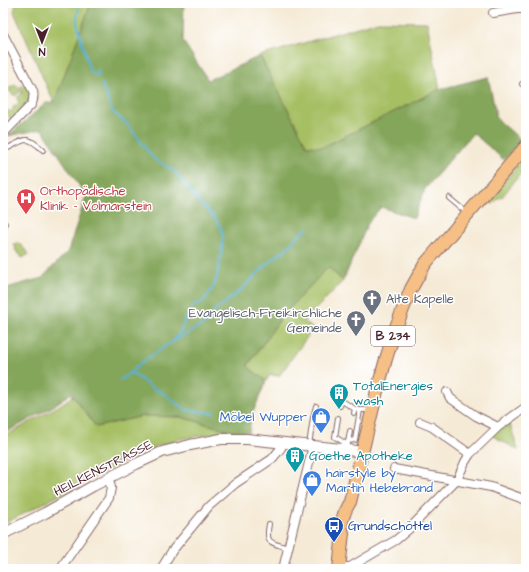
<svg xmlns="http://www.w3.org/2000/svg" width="529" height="572" font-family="'Architects Daughter',sans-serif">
  <rect width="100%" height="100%" fill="#fff"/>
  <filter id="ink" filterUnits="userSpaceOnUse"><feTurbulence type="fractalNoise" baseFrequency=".025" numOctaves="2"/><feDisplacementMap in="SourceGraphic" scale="8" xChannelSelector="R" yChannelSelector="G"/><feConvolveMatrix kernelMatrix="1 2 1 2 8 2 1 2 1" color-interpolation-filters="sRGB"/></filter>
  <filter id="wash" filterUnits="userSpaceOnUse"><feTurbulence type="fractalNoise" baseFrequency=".012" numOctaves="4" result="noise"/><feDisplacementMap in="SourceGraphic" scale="16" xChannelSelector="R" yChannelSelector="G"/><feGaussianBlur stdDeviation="0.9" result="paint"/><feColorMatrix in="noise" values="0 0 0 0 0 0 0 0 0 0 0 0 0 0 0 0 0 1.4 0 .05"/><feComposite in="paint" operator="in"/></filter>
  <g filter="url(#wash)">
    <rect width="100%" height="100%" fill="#f5ead5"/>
    <path fill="#a6bf64" stroke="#786f48" d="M16,3H91L54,103L14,12Z
      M378,21L427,22L440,89L323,147L307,146L260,56Z
      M14,85H17L20,90V92L15,96L13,94V95L9,90L10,89L9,88Z
      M23,85L27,86L30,93V100L12,121L6,112L8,110L10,112L14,109L13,107L19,103L17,98L22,93V90L20,87Z
      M523,159H526V167L502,197L499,198L493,204H492L488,200Z
      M19,243L29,254L24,257L22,258L19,253L18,254L15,249L16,248L14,245L16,244V245Z
      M328,267L343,281L304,321L313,329L279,376L270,375L266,381L247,367L283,315Z
      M73,396L96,427L143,416L181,417L235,432L211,434L180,439L152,448L3,524V437L57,407Z
      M509,421L518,450L491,435Z"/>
    <path fill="#84a65a" stroke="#676242" d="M91,3H184L183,41L208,80L260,56L307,146L323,147L440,89L488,77L497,119L521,140L504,160L473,133L425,189L414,218L381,207L369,221L343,281L328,267L283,315L247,366L266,381L251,417L249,432H235L181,417L143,416L96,427L71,393L52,407L3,434V289L42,278L68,251L86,196L42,129L8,136L46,103H54Z"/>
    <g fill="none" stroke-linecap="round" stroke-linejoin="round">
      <path stroke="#58b1d5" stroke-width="2" d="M80,3L77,16V23L89,68L90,71L98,76
        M97,69L99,73L98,76
        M102,83L112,111L128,125L154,159L174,171L199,202L214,217L221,228L223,236L221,255L216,280L214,286L203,302L195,304L191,309
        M174,340C181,334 183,325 186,317
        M167,345L208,322L213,313L243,288L268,263L285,250L298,236L308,228
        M130,373L134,374L151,387L163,393L176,403L187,410L214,413
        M120,380L130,373L141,363L167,345"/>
    </g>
  </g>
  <g filter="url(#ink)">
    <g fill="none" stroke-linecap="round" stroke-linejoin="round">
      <defs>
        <path id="service" d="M522,84L526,83
          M8,148C26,139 26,135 43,150
          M449,198L467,213
          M340,406L342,401L355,409
          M354,413L355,409L360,410H370
          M338,418L335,437L348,445
          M348,441L355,440L360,410
          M348,443L350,431
          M309,445L313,418L316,406
          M269,524C265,545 271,542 288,548"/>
        <path id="minor" d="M493,13L517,9H526
          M3,34L33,91C34,96 34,100 31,105L3,134
          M3,224V226
          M447,392L450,398L476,416L498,427
          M420,422L432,427L470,454
          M394,469L491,487L526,500
          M339,567H350L396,540L409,529L457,480L465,462L470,454L498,427L526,407
          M60,569L109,498L111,488L109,478
          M161,569L172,551L209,506L223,494L236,483L272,459L277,453L281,448L282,443
          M283,569L313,446"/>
        <path id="tertiary" d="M3,534L45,513L93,486L136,464L162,452L190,445L221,439H247L342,449L362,452"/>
        <path id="primary" d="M339,569L343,533C339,525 345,509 350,502L377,391L386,359L396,327L411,289L425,264L526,146"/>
      </defs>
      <use href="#service" stroke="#866666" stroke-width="6"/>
      <use href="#minor" stroke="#866666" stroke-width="10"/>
      <use href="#tertiary" stroke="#866666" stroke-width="12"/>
      <use href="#primary" stroke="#866666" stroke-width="14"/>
      <use href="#service" stroke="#fff" stroke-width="4"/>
      <use href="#minor" stroke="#fff" stroke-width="8"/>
      <use href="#tertiary" stroke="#fff" stroke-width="10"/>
      <use href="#primary" stroke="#f5bf86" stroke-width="12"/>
    </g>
  </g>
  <defs>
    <symbol id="hospital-pin" viewBox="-11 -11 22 30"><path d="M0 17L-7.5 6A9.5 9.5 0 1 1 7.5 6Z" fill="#e0444e" stroke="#fff"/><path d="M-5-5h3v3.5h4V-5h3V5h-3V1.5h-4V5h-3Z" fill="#fff"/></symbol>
    <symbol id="church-pin" viewBox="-11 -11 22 30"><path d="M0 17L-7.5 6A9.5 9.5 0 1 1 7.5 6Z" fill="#6b7280" stroke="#fff"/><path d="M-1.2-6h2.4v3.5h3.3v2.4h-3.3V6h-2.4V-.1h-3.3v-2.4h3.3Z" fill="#fff"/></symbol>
    <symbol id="building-pin" viewBox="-11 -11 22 30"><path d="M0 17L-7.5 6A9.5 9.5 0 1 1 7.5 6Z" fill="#0f9aa8" stroke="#fff"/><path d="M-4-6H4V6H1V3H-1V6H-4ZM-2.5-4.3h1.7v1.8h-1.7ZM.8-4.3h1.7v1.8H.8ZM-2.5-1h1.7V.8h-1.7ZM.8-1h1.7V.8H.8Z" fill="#fff"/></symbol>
    <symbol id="shop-pin" viewBox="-11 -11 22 30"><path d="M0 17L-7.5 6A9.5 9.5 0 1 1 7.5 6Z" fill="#3f7fe0" stroke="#fff"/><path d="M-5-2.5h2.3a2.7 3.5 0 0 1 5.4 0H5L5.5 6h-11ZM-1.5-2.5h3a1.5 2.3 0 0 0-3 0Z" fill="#fff"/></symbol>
    <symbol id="bus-pin" viewBox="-11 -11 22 30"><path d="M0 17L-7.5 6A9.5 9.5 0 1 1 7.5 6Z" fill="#1a4fb4" stroke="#fff"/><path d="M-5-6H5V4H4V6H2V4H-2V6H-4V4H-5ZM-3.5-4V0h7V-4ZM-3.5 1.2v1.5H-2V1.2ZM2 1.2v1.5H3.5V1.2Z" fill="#fff"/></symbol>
  </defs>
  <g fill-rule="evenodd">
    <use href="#hospital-pin" x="15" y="187" width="22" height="30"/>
    <use href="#church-pin" x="361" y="288" width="22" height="30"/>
    <use href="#church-pin" x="345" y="309" width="22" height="30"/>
    <use href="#building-pin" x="328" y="382" width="22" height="30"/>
    <use href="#shop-pin" x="310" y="406" width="22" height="30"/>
    <use href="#building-pin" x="284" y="445" width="22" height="30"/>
    <use href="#shop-pin" x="301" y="469" width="22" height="30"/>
    <use href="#bus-pin" x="323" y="515" width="22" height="30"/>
  </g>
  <g text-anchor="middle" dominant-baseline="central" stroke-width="3" stroke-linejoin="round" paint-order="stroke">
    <rect fill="#fff" stroke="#80626b" stroke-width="1" x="371" y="326" width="44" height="20" rx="3"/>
    <g font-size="12" font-weight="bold" fill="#4a1f2b">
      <text x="393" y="336">B 234</text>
    </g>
    <g font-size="13" fill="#be3a42" stroke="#fff" text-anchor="start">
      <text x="40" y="191">Orthopädische<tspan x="40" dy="15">Klinik - Volmarstein</tspan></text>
    </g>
    <g font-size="13" fill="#5b616d" stroke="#fff" text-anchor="start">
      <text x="386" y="299">Alte Kapelle</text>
      <text x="342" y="313" text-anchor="end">Evangelisch-Freikirchliche<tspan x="342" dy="15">Gemeinde</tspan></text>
    </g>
    <g font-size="13" fill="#0d838f" stroke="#fff" text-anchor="start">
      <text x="353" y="386">TotalEnergies<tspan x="353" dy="15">wash</tspan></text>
      <text x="309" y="456">Goethe Apotheke</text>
    </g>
    <g font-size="13" fill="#366cbe" stroke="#fff" text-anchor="end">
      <text x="307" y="417">Möbel Wupper</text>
      <text x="326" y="473" text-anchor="start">hairstyle by<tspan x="326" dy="15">Martin Hebebrand</tspan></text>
    </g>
    <g font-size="13" fill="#4a1f2b" stroke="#fff">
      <text transform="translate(103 468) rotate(-27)">HEILKENSTRASSE</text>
    </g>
    <g font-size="13" fill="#164399" stroke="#fff" text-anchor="start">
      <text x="348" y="526">Grundschöttel</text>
    </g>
  </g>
  <rect width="529" height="572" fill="none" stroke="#fff" stroke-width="16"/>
  <g transform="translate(42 42) rotate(180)" stroke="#ffffff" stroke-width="3" paint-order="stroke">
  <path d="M0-3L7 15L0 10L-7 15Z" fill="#4a1f2b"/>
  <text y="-6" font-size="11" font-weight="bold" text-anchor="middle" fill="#4a1f2b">N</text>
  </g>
</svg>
